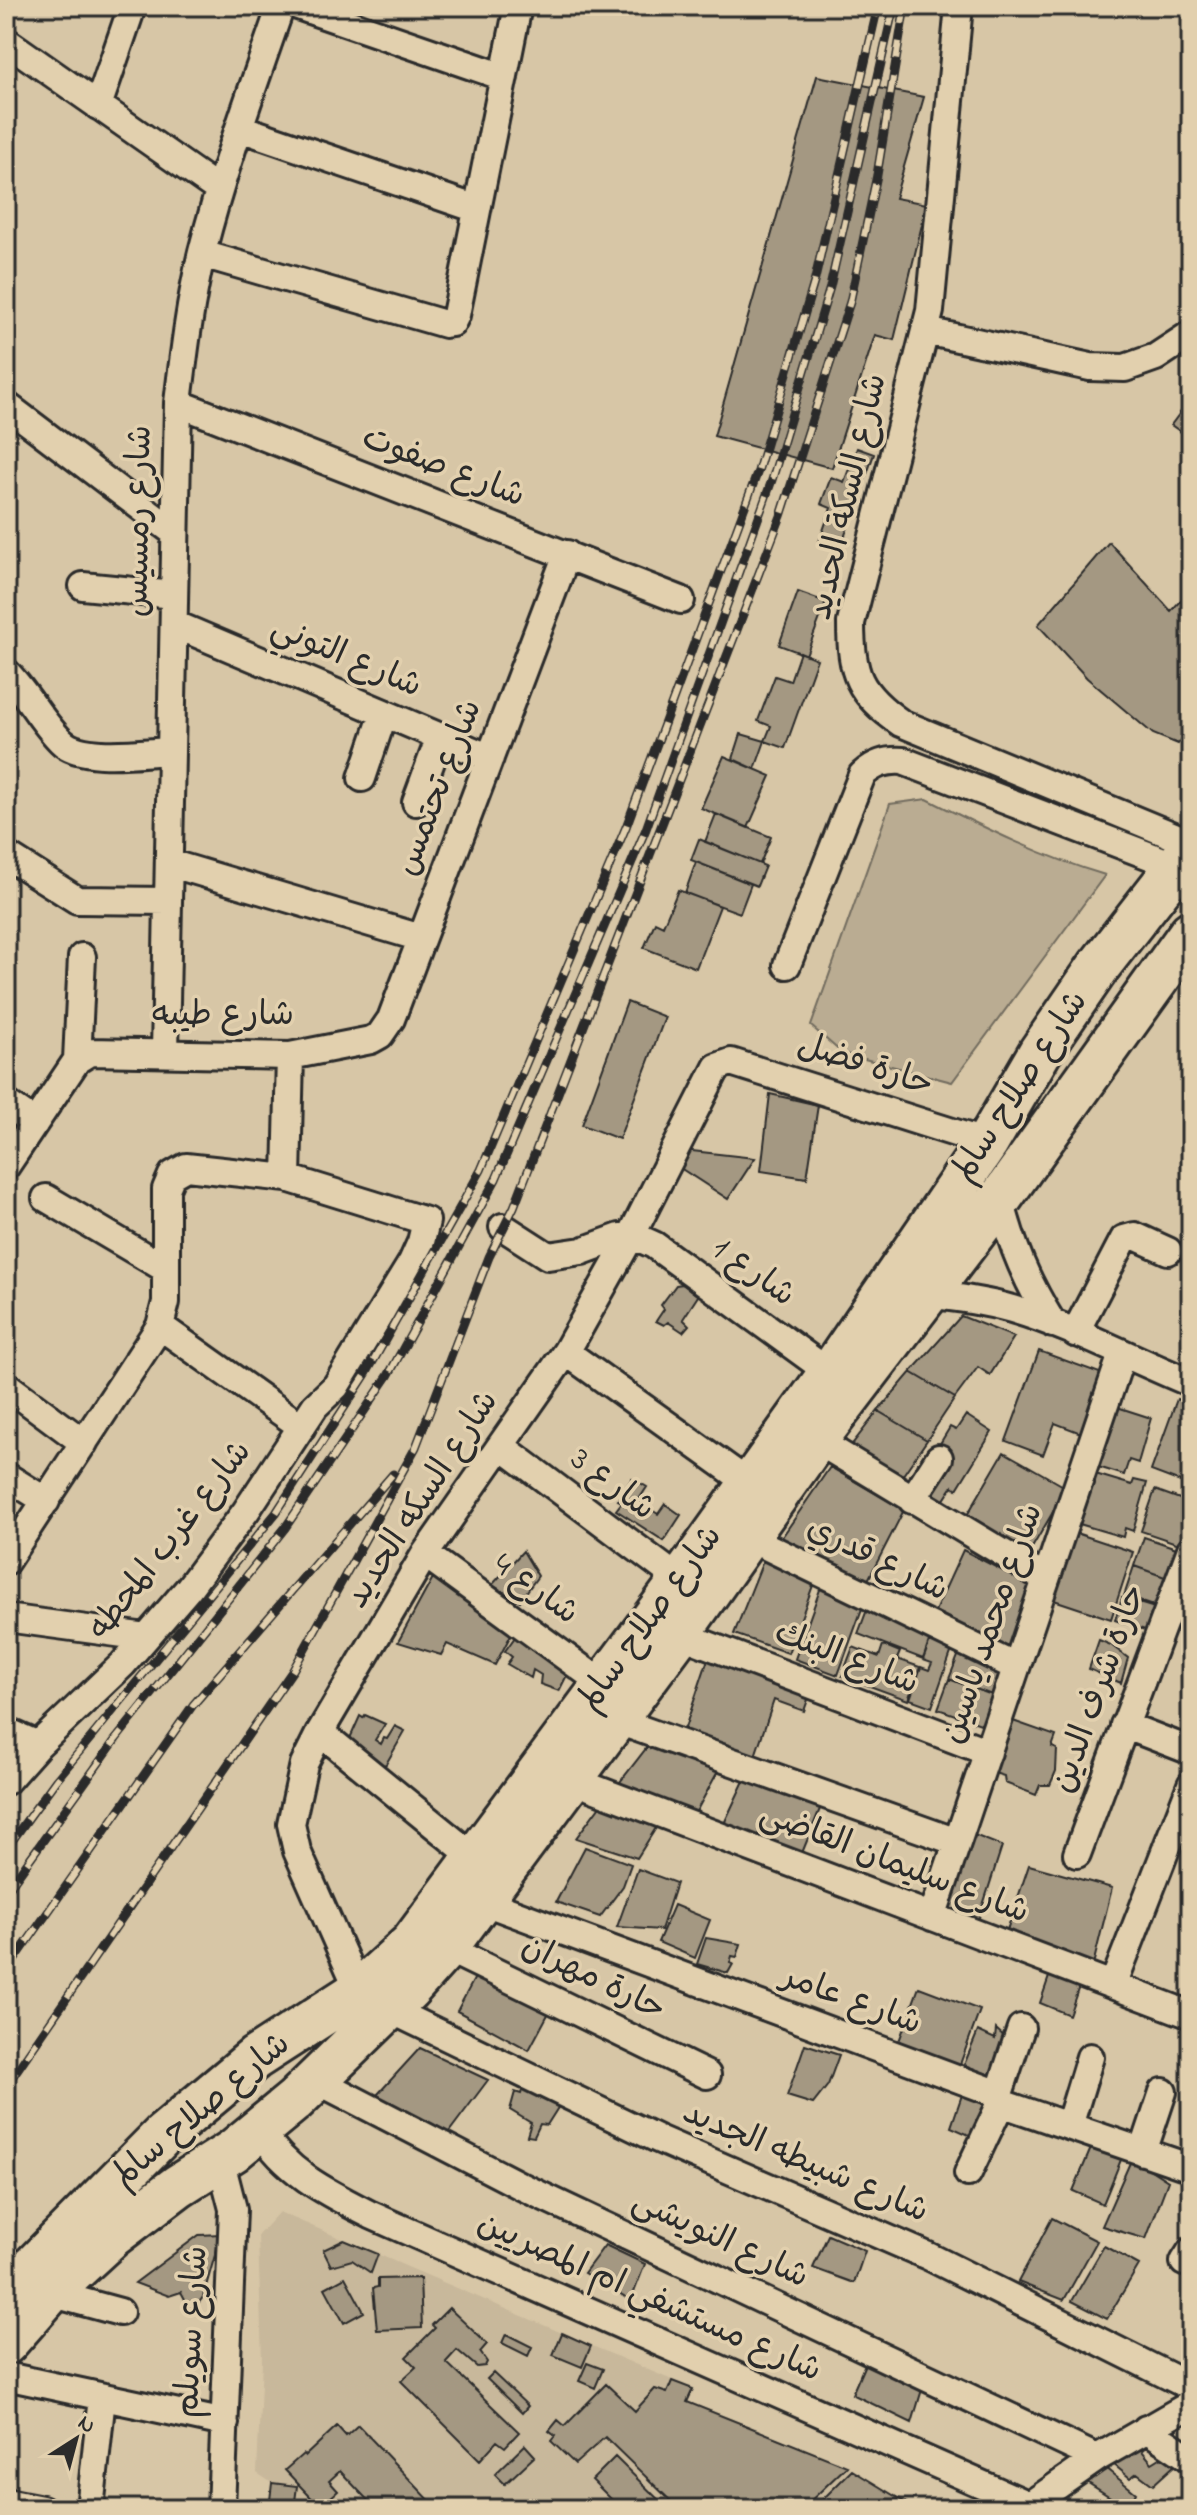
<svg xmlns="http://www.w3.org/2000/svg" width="1197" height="2515" font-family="'Indie Flower','Playpen Sans Arabic',sans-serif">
  <rect width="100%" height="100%" fill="#d7c6a6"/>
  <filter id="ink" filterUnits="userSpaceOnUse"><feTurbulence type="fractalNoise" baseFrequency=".0125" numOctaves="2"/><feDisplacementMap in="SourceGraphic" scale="16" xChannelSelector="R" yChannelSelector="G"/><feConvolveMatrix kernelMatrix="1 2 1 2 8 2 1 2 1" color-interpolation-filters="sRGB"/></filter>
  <g filter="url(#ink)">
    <path fill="#c8b89b" d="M279,2212L693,2389L688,2402L847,2466L916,2509H269L272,2483L257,2473L262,2361L258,2235Z"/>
    <path fill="#baac92" stroke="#726c5e" stroke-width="2" d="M927,799C985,828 1043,857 1105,875L952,1082L842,1053L811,1026L890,804Z"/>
    <path fill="#a49882" stroke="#2b2b2b" stroke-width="2" d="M817,76L924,97L895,198L927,204L894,340L875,335L832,468L714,436Z
      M1191,398V439L1171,425Z
      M857,448L874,454L840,549L819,542L831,508L821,504L831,477L844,482Z
      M1109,542L1171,611L1191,589V727L1178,744L1153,734L1087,678L1038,625Z
      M798,592L826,602L806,655L779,645Z
      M800,652L817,659L785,748L765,741L771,726L758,721L775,676L790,681Z
      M741,734L765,741L755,769L733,759Z
      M724,756L771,776L748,828L701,808Z
      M716,814L771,837L760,864L705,842Z
      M699,839L765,866L757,886L691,860Z
      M696,862L751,884L740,913L685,893Z
      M678,890L720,906L696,968L644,948L655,922L663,926Z
      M627,1002L665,1017L619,1139L582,1125Z
      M770,1094L818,1105L807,1178L761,1171Z
      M683,1150L755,1158L728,1199L674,1164Z
      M683,1284L698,1296L683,1319L689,1325L683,1332L668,1322L664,1325L656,1321L664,1309L661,1305L676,1285Z
      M961,1316L1014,1337L990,1375L978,1367L955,1398L911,1372Z
      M1039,1351L1108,1376L1086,1435L1055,1423L1043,1455L1006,1441Z
      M911,1372L955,1398L927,1440L878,1411Z
      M1177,1399L1191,1404V1486L1151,1471Z
      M1114,1406L1151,1418L1138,1463L1129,1460L1124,1475L1095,1466Z
      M878,1411L927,1440L903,1475L850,1447Z
      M966,1415L992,1432L957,1489L953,1486L938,1509L924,1500L938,1447L950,1427L956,1430Z
      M1004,1452L1067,1488L1029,1553L966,1517Z
      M830,1467L904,1510L867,1582L780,1540Z
      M1092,1473L1132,1485L1134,1480L1147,1483L1133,1531L1125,1528L1123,1537L1076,1523Z
      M632,1478L647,1487L638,1501L658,1514L665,1504L681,1515L664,1541L616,1510L622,1502L618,1500Z
      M1155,1490L1191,1503V1538L1188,1547L1141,1531Z
      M1073,1532L1133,1552L1111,1619L1051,1599Z
      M1144,1537L1185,1551L1176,1581L1134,1566Z
      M963,1550L1036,1588L1013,1652L935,1611Z
      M523,1551L538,1576L520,1601L492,1585Z
      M765,1556L815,1580L788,1653L734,1634Z
      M1134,1566L1176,1581L1166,1610L1124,1596Z
      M435,1574L514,1629L495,1665L447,1644L441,1655L398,1642Z
      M822,1584L864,1603L838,1675L795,1659Z
      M1122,1598L1155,1608L1148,1631L1115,1620Z
      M868,1607L931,1636L923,1659L858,1634Z
      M932,1636L954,1644L932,1707L910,1699L921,1667L929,1670L932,1663L923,1660Z
      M515,1637H523L569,1671L559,1691L540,1684L541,1675L533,1670L531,1678L507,1664L512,1657L505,1651Z
      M1099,1640L1111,1645L1128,1658L1121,1683L1089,1669Z
      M883,1645L900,1652L897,1659L920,1667L908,1700L842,1676L853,1647L879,1657Z
      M960,1651L1010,1669L1000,1698L949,1679Z
      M709,1656L811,1691L804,1711L774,1700L755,1756L684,1731Z
      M949,1679L1000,1698L989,1727L938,1709Z
      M365,1715L385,1724L375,1740L381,1744L384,1738L387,1739L395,1726L405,1731L386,1764L381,1766L347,1745L360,1716L363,1718Z
      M1013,1721L1056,1736L1052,1747L1057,1749L1056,1771L1050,1785H1040L1036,1795L1005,1783L1004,1776L991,1772L1007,1724L1011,1726Z
      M648,1746L688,1759L723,1762L690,1823L613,1791Z
      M750,1768L824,1799L800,1858L721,1830Z
      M602,1803L659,1823L637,1858L576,1838Z
      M964,1831L1002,1846L975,1930L936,1916Z
      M585,1847L631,1864L623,1886L600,1917L556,1902Z
      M1029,1865L1112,1888L1091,1973L1003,1942Z
      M638,1869L676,1883L661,1930L617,1927Z
      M674,1905L710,1920L695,1958L658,1942Z
      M706,1938L741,1944L737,1957L732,1956L730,1963L733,1964L728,1973L697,1964Z
      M481,1966L553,2005L529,2050L457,2011Z
      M1052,1968L1082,1978L1069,2015L1040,2003Z
      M919,1987L980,2010L959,2067L898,2044Z
      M996,2029L1006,2038L995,2077L964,2065L978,2031L995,2039Z
      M805,2044L839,2055L828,2085L813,2104L787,2096Z
      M420,2048L488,2080L443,2140L367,2106Z
      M524,2085L564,2098L547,2125L540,2124L534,2137L527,2136L531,2123L510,2110L515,2092L521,2094Z
      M964,2089L997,2103L976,2138L951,2127Z
      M1094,2141L1125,2150L1103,2204L1073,2191Z
      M1132,2158L1168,2181L1146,2239L1102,2226Z
      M1052,2218L1097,2241L1064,2300L1018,2282Z
      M221,2234L203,2297L192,2312L181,2292L169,2296L135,2283L199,2235Z
      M828,2235L865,2251L854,2283L813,2268Z
      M344,2240L378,2254L371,2273L352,2260L331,2266L323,2250Z
      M605,2245L645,2264L631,2300L584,2273Z
      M1104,2246L1139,2265L1107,2319L1072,2301Z
      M345,2277L364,2312L344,2323L325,2288Z
      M420,2278L422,2328L377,2330L373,2288L378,2287V2279Z
      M449,2308L487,2344L480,2352L487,2362L485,2366L477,2367L457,2350L446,2362L519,2432L505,2447L497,2441L480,2460L401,2381L416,2367L406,2357L435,2328L432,2325Z
      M562,2333L591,2346L582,2367L553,2355Z
      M506,2334L532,2347L528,2356L502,2343Z
      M868,2357L923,2386L912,2423L852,2394Z
      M587,2363L603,2369L595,2388L579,2381Z
      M493,2373L528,2406L522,2413L487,2379Z
      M672,2381L693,2389L687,2402L847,2466L802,2509H679L605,2437L575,2464L551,2441L555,2436L549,2431L558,2420L565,2426L606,2384L635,2411L655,2389L667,2393Z
      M358,2425L434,2505L430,2509H376L340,2471L329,2481L338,2491L320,2507L285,2470L303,2454L305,2456L337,2426L346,2436Z
      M1142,2442L1148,2446L1142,2451L1152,2463L1165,2455L1176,2464L1153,2485L1137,2473L1130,2478L1107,2459Z
      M525,2445L535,2456L505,2484L495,2474Z
      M615,2457L668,2509H621L592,2480Z
      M1099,2463L1136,2493L1128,2509H1107L1110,2497L1082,2479Z
      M852,2470L916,2509H813Z
      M272,2483L297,2486L294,2509H269Z"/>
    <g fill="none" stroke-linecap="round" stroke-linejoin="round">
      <defs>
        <path id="minor" d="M298,6L504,77
          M959,6L930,311L851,623C851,674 858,693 901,723L1191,843
          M6,41L219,190
          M98,106L132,7
          M240,128L477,209
          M202,254L445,324L452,323L456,315L518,6
          M926,331L1090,367L1125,368L1156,357L1191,334
          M178,403L681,600
          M6,405L175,533
          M83,586L174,595
          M174,624L490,758
          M6,672C27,693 40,720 61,741C81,762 143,752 171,751
          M362,778L384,713
          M416,802L440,737
          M6,855L77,900L168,901
          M169,863L421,938
          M787,965L862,775C875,763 886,760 903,761L1176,866
          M165,1052L178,403C184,353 190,302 202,252C223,169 253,87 281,6
          M77,1060L82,957
          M6,1103L35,1123
          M6,1166L77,1060L90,1052L290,1056L371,1040L380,1035L391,1019L567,554
          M287,1178L290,1056
          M46,1198L166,1269
          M1000,1199C1012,1247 1027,1282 1053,1324
          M503,1227L548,1256L582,1251L620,1237L643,1240L654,1245L830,1373
          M926,1294C955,1297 984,1301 1012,1309C1073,1327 1132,1359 1191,1383
          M160,1326L302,1427
          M1075,1333L1124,1239L1135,1236L1168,1251
          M566,1352L750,1484
          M6,1385L84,1443
          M816,1440L1046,1579
          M501,1446L681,1581
          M6,1476L46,1501
          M912,1500L939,1458
          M749,1538L1016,1667
          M425,1554L603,1684
          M6,1561L160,1326L166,1302V1189L172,1175L186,1167L287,1178L426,1221
          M6,1618L146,1637
          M679,1634L988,1752
          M615,1720L957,1842
          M1124,1725L1191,1751
          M6,1731L38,1745
          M320,1732L476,1859
          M572,1780L1191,2015
          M6,1781L38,1745L123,1664L188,1589L246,1511L315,1406L336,1386L412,1262L421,1242L426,1221
          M1077,1854L1191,1549
          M482,1901L999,2094L1001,2103L1191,2168
          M932,1917L1122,1354
          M446,1948L707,2075
          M1113,1985L1191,1785
          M359,1991L297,1851L291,1824L304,1764L320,1732L425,1554L566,1352L630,1238L717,1067L731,1062L987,1143
          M389,2009L658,2139L928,2256L1191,2387
          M316,2080L523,2187L1097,2458
          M999,2094L1021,2028
          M1069,2126L1090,2057
          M260,2130C286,2173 328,2193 371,2215L1029,2505
          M1143,2152L1163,2092
          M213,2163L225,2178L233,2209L221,2509
          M968,2173L1001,2103
          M1184,2262L1191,2251
          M50,2293L120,2312
          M6,2376L225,2423
          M1146,2429L1191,2459
          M6,2502L42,2509
          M90,2509L102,2397
          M1024,2509L1097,2458L1191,2404"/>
        <path id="trunk" d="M6,2294L163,2135L255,2058L359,1991L412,1943L681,1581L830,1373L987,1143L1040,1052L1099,966L1191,848
          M6,2343L50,2293L112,2236L178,2186L233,2151L295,2100L409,1989L446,1948L679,1634L816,1440L1000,1199L1191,932"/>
      </defs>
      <use href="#minor" stroke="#2b2b2b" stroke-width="32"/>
      <use href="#trunk" stroke="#2b2b2b" stroke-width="48"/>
      <use href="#minor" stroke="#e2d0ae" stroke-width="26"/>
      <use href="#trunk" stroke="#e2d0ae" stroke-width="42"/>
      <defs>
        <path id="rail" d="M6,1849L56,1780L276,1513L366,1374L481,1170L626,827L758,471L815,279L878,6
          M6,1892L116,1739L285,1528L388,1376L496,1179L646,829L772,480L830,287L894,6
          M6,1972L193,1705L393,1474
          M6,2086L293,1670L416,1447L489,1257L514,1207L781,516L850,302L877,175L905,6"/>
      </defs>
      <use href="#rail" stroke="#2b2b2b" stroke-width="9"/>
      <use href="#rail" stroke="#e2d0ae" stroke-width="6" stroke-dasharray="18" stroke-linecap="butt"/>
    </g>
  </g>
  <g text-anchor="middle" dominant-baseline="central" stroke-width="7" stroke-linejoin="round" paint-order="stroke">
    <g font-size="34" fill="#2b2b2b" stroke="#e2d0ae">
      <text transform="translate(443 468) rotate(21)">شارع صفوت</text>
      <text transform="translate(849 497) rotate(-77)">شارع السكة الحديد</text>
      <text transform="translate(140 521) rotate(-89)">شارع رمسيس</text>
      <text transform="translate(346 658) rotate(23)">شارع التوني</text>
      <text transform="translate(440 788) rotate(-69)">شارع تحتمس</text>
      <text x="223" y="1016">شارع طيبه</text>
      <text transform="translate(865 1066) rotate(18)">حارة فضل</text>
      <text transform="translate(1021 1087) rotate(-57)">شارع صلاح سالم</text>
      <text transform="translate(753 1273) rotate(36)">شارع 1</text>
      <text transform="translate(612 1485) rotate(37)">شارع 3</text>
      <text transform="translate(423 1500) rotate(-57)">شارع السكه الحديد</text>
      <text transform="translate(171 1541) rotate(-52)">شارع غرب المحطه</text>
      <text transform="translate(877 1560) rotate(26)">شارع قدري</text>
      <text transform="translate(535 1590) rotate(36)">شارع 4</text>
      <text transform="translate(651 1619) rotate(-54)">شارع صلاح سالم</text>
      <text transform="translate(993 1624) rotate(-71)">شارع محمد ياسين</text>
      <text transform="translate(846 1659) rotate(21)">شارع البنك</text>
      <text transform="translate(1100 1689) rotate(-70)">حارة شرف الدين</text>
      <text transform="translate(894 1864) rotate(21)">شارع سليمان القاضى</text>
      <text transform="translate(593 1979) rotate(26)">حارة مهران</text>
      <text transform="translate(851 2001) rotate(20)">شارع عامر</text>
      <text transform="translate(202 2111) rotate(-40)">شارع صلاح سالم</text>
      <text transform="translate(805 2163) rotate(23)">شارع شبيطه الجديد</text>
      <text transform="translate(720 2240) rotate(25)">شارع النويشى</text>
      <text transform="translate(649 2298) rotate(24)">شارع مستشفي ام المصريين</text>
      <text transform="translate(193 2332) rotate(-87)">شارع سويلم</text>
    </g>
  </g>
  <rect width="1197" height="2515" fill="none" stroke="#e2d0ae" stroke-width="32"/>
  <rect x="16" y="16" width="1165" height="2483" fill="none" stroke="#2b2b2b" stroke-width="3" filter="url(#ink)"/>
  <g transform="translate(76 2439) rotate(36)" stroke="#e2d0ae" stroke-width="6" paint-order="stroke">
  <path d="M0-6L14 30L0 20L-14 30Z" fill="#2b2b2b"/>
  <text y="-12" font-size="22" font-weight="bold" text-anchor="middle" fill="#2b2b2b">N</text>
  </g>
</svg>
